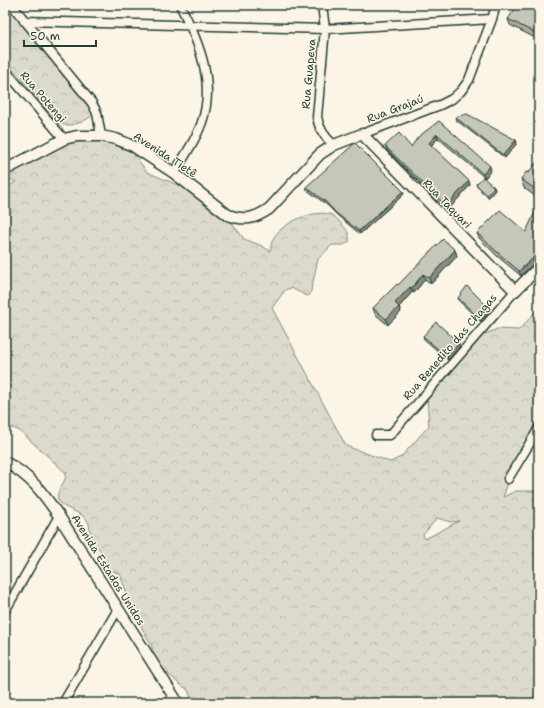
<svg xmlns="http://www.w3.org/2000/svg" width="544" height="708" font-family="'Shantell Sans',sans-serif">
  <defs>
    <pattern id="forest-crowns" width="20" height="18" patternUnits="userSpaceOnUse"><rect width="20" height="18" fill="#dcdacc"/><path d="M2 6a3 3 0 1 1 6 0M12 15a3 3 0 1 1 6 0" fill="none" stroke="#bcbcb0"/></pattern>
  </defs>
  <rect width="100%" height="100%" fill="#fcf5e5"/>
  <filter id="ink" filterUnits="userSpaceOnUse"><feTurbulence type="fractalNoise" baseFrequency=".025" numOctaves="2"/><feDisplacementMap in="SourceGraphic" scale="8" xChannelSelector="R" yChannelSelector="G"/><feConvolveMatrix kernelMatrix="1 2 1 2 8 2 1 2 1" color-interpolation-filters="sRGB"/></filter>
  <g filter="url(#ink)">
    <path fill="url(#forest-crowns)" stroke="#7e8c80" fill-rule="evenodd" d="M5,5H6L92,111L93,114C89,120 74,126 66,125C62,125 60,123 57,122L5,60Z
      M93,138L127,145L147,172L178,185L194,187L222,209L244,239L260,245L270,251C271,248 271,243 273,239C281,223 315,208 332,215C336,217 340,222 343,226C348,230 350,236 349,242L343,245H332L318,259L310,295L307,296L291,288L285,290L272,308L346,446L390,462L401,457L426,429L429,426L427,397L474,339L497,329L519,330L538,309L537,295L539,289V429L512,473L503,497L516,491H539V703H193L188,690L177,682L165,671L155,658L151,644L142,628L137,615L129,600L120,574C104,569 108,564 101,552C99,547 93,545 92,540C89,534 91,525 87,520C80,510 61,510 58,499C55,490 67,482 66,473L20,431L5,425V188L16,182L5,176L31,156L60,142ZM437,518L451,522L459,521L425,539L423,535Z"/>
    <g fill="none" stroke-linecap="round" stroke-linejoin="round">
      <defs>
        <path id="minor" d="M12,5L92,103L97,113L101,136
          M322,5L325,29L317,117C319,129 324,137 334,145
          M24,21L325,29L492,19
          M5,70L64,139
          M362,134L440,105L452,99L461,91L469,80L492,19L496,5
          M174,173C184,157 196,140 202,122C216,82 198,40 180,5
          M376,435H390L515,291
          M508,479L539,428
          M5,611L59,516
          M63,703L118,609
          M169,703L173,695"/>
        <path id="tertiary" d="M5,170L64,139L77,136H101L116,139L133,146L174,173L228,215C245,221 254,219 269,209L320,154L334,145L362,134L515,291L539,267
          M5,462C31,476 43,493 59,516L178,703"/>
      </defs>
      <use href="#minor" stroke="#1f3d34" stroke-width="11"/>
      <use href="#tertiary" stroke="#1f3d34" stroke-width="13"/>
      <use href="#minor" stroke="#fcf5e5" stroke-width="8"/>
      <use href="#tertiary" stroke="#fcf5e5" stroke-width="10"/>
    </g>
    <path fill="#a9ab9f" stroke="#1f3d34" d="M539,7V40L510,25L508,19Z
      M455,117L516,140L517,143L505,158L456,120Z
      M439,121L491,170L485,178L438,138L431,146L469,181L470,185L449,209L434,199L431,196L430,193L387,150L385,146L411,147Z
      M539,160V199L524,188L521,179L528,173Z
      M476,184L494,187L495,190L488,198L477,187Z
      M306,187L403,191L404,194L360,234L338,216L327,205L307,190Z
      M539,215V261H538L535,262L521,276L497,256L479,238L477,233L526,232Z
      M455,250L457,256L431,284L425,279L414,293L412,292L399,307L401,312L388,325L375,314L373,308L398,285Z
      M458,298L490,311L481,322L459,301Z
      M423,336L460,346L448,360L424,339Z"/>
    <path fill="#8a8b82" stroke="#1f3d34" d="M437,134L438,138L430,147L429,143Z
      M516,140L517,143L505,158L503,155Z
      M490,166L491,170L485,178L483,174Z
      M469,181L470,185L449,209L447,205Z
      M494,187L495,190L488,198L487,195Z
      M403,191L404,194L360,234L359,231Z
      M455,250L457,256L431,284L429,278Z
      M533,258L535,262L521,276L519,271Z
      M423,274L425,279L414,293L412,288Z
      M410,287L412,292L399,307L401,312L388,325L386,319L395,303Z
      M489,308L490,311L481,322L480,319Z
      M459,343L460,346L448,360L447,357Z"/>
    <path fill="#c5c7b9" stroke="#1f3d34" d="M518,5H535L539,7V35L508,19Z
      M467,114L516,140L503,155L455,117Z
      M439,121L490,166L483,174L437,134L429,143L469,181L447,205L433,195L430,192L431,191L385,146L399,133L411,147L418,137Z
      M355,143L403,191L359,231L336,213L326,202L306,187Z
      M539,160V192L521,179L526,172L528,173Z
      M483,177L494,187L487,195L476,184Z
      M500,210L526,232L535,212L539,215V256H536L533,258L519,271L496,251L477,233Z
      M443,239L455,250L429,278L423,274L412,288L410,287L395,303L399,307L386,319L373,308L397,284L398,285Z
      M467,286L489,308L480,319L458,298Z
      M436,322L459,343L447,357L423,336Z"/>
  </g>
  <g text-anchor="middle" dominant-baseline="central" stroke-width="3" stroke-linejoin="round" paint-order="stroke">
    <g font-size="11" fill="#1f3d34" stroke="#fcf5e5">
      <text transform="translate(309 74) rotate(-85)">Rua Guapeva</text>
      <text transform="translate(43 97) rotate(49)">Rua Potengi</text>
      <text transform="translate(395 109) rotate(-21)">Rua Grajaú</text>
      <text transform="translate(165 155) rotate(33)">Avenida Tietê</text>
      <text transform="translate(447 204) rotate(46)">Rua Taquari</text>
      <text transform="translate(450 347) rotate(-49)">Rua Benedito das Chagas</text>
      <text transform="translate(108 570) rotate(58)">Avenida Estados Unidos</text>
    </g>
  </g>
  <rect width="544" height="708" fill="none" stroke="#fcf5e5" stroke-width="20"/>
  <rect x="10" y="10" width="524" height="688" fill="none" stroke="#1f3d34" stroke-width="1.5" filter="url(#ink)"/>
  <path d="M24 40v6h72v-6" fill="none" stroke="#1f3d34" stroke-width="2"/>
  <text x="30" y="40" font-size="12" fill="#1f3d34" stroke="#fcf5e5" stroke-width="3" paint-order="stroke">50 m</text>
</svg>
